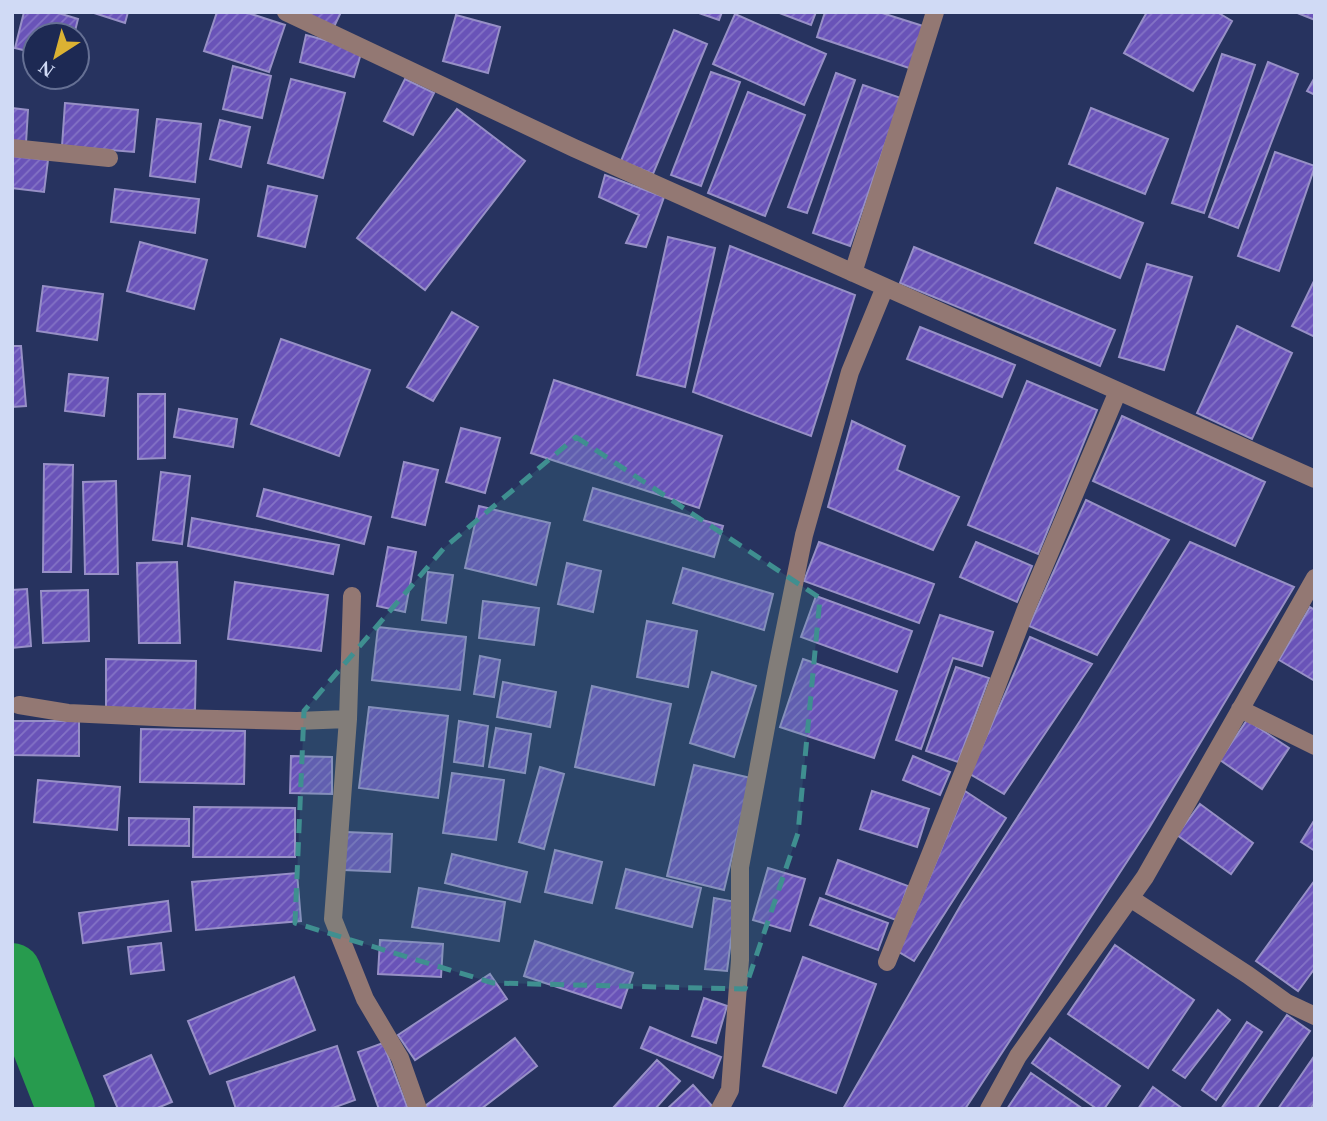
<svg xmlns="http://www.w3.org/2000/svg" width="1327" height="1121" font-family="'Times New Roman',serif">
  <defs>
    <pattern id="building-hatch" width="6" height="6" patternUnits="userSpaceOnUse" patternTransform="scale(1.75)"><rect width="6" height="6" fill="#6953b8"/><path d="M-1 1l2-2M0 6l6-6M5 7l2-2" fill="none" stroke="#8473c6"/></pattern>
  </defs>
  <rect width="100%" height="100%" fill="#27335f"/>
  <g fill="none" stroke-linecap="round" stroke-linejoin="round">
    <path stroke="#279b4e" stroke-width="58" d="M12,972L66,1109"/>
  </g>
  <path fill="url(#building-hatch)" stroke="#9790c6" stroke-width="2" d="M24,12H55L78,19L74,35H35V53L15,48Z
    M91,12H128L125,23Z
    M217,12H245L285,25L269,72L204,51Z
    M300,12H341L333,29Z
    M696,12H722L719,20Z
    M777,12H816L811,25Z
    M825,12H879L926,27L912,69L817,37Z
    M1147,12H1217L1232,21L1193,91L1124,53Z
    M1295,12H1315V20Z
    M735,14L826,54L804,105L713,64Z
    M456,15L500,27L488,73L443,61Z
    M674,30L707,44L653,174L621,161Z
    M306,35L362,50L354,77L300,62Z
    M1222,54L1255,65L1204,213L1172,203Z
    M1268,62L1298,74L1238,228L1209,217Z
    M233,66L271,76L262,118L223,109Z
    M711,72L740,82L701,186L671,175Z
    M836,73L855,80L807,213L788,207Z
    M1315,77V95L1307,91Z
    M291,79L345,93L323,178L268,163Z
    M405,79L434,93L413,135L384,121Z
    M863,85L901,98L850,246L813,233Z
    M748,92L805,115L765,216L708,193Z
    M65,103L138,110L134,152L62,146Z
    M12,108L28,110L26,143L12,142Z
    M1091,108L1168,139L1145,194L1069,164Z
    M457,109L525,161L425,290L357,238Z
    M157,119L201,124L195,182L150,176Z
    M220,120L250,127L241,167L210,159Z
    M1275,152L1315,166L1279,271L1238,256Z
    M12,156L48,160L44,192L12,188Z
    M605,175L664,197L646,247L626,243L639,215L599,197Z
    M268,186L317,196L305,247L258,236Z
    M1057,188L1143,223L1120,278L1035,243Z
    M115,189L199,199L195,233L111,222Z
    M668,237L715,248L685,387L637,375Z
    M140,242L207,260L194,309L127,291Z
    M730,246L855,295L811,436L693,392Z
    M914,247L1115,330L1100,366L900,283Z
    M1147,264L1192,277L1164,370L1119,357Z
    M1315,279V337L1292,326Z
    M43,286L103,294L97,340L37,331Z
    M452,312L478,327L433,401L407,387Z
    M1237,326L1292,353L1252,439L1197,413Z
    M920,327L1015,365L1002,397L907,359Z
    M281,339L370,370L339,456L251,424Z
    M12,346H21L26,406L12,407Z
    M69,374L108,378L104,416L65,411Z
    M554,380L722,436L699,508L531,453Z
    M1027,381L1097,410L1038,554L968,525Z
    M138,394H165V458L138,459Z
    M179,409L237,419L233,447L174,437Z
    M1122,416L1265,482L1235,546L1093,481Z
    M852,421L905,446L897,470L959,497L933,550L828,507Z
    M461,428L500,438L485,493L446,482Z
    M404,462L438,470L425,525L392,517Z
    M44,464L73,465L71,572H43Z
    M161,472L190,476L182,544L153,540Z
    M116,481L118,574H85L83,482Z
    M593,488L723,526L714,557L584,520Z
    M264,489L371,517L364,544L257,516Z
    M1086,500L1169,540L1097,655L1029,626Z
    M479,506L550,523L536,585L465,568Z
    M192,518L339,545L333,574L188,546Z
    M819,542L934,584L919,623L804,581Z
    M976,542L1032,566L1017,602L960,577Z
    M1190,542L1294,587L1149,828L965,1109H843L962,903L1080,721Z
    M388,547L416,552L405,612L377,606Z
    M177,562L180,643H139L137,563Z
    M567,563L601,571L593,612L558,604Z
    M683,568L773,594L764,630L673,603Z
    M428,572L453,575L446,623L422,620Z
    M235,582L328,595L321,651L228,639Z
    M27,589L31,646L12,648V590Z
    M88,590L89,641L43,643L41,591Z
    M816,596L912,631L897,672L801,637Z
    M483,601L539,608L534,645L479,638Z
    M1310,607L1315,610V681L1279,660Z
    M940,615L993,632L982,666L953,658L921,749L896,740Z
    M647,621L697,631L688,687L637,677Z
    M378,627L466,637L460,690L372,680Z
    M1030,637L1092,664L1004,794L970,774Z
    M480,656L500,660L494,697L474,694Z
    M106,659L196,661L195,710L106,708Z
    M803,659L897,691L874,758L780,727Z
    M956,667L989,678L958,762L926,751Z
    M712,672L756,686L734,757L690,743Z
    M503,682L556,692L550,727L497,717Z
    M592,686L671,704L654,785L575,767Z
    M369,707L448,716L438,798L359,788Z
    M1247,720L1289,748L1262,789L1220,760Z
    M12,721H79V756L12,755Z
    M459,721L488,726L483,766L454,762Z
    M496,728L531,734L525,773L489,767Z
    M141,729L245,731L244,784L140,782Z
    M291,756L332,757V794L290,793Z
    M913,756L950,772L940,795L903,780Z
    M694,765L751,778L724,890L667,876Z
    M540,767L564,774L544,849L519,842Z
    M452,773L504,780L496,840L443,833Z
    M38,780L120,787L117,830L34,822Z
    M872,791L929,809L917,847L860,829Z
    M965,791L1006,818L914,961L899,952Z
    M1200,804L1253,843L1231,874L1177,835Z
    M194,807L295,808V857H193Z
    M129,818L189,819V846L129,845Z
    M1315,819V851L1301,842Z
    M346,832L392,834L390,872L344,870Z
    M555,850L602,862L592,903L545,892Z
    M452,854L527,872L520,902L445,883Z
    M838,860L908,886L896,920L826,894Z
    M768,868L805,879L790,931L753,920Z
    M626,869L701,888L692,927L616,908Z
    M297,873L301,921L196,930L192,882Z
    M1315,880V968L1298,991L1256,961Z
    M419,888L505,902L499,941L412,927Z
    M714,898L736,902L727,971L705,969Z
    M820,898L888,923L878,950L810,925Z
    M168,901L171,931L83,943L79,913Z
    M380,940L443,944L441,977L378,974Z
    M535,941L633,973L621,1008L524,976Z
    M161,943L164,970L131,974L128,947Z
    M1115,945L1194,1000L1148,1068L1068,1014Z
    M803,957L876,984L836,1093L763,1066Z
    M490,974L507,999L415,1060L398,1035Z
    M294,977L315,1030L210,1074L188,1021Z
    M704,998L727,1006L716,1043L692,1036Z
    M1218,1010L1230,1020L1185,1078L1173,1070Z
    M1287,1015L1310,1031L1256,1109H1221Z
    M1247,1022L1262,1032L1216,1100L1202,1090Z
    M650,1027L721,1057L713,1078L641,1048Z
    M515,1038L537,1066L481,1109H421Z
    M1050,1038L1120,1086L1104,1109H1097L1032,1063Z
    M383,1043L408,1109H379L358,1052Z
    M337,1046L355,1100L330,1109H236L227,1082Z
    M151,1055L172,1102L155,1109H118L104,1076Z
    M1315,1055V1102L1310,1109H1278Z
    M657,1060L680,1081L655,1109H612Z
    M1031,1073L1083,1109H1007Z
    M693,1085L713,1107L712,1109H667Z
    M1153,1087L1183,1109H1138Z"/>
  <g fill="none" stroke-linecap="round" stroke-linejoin="round">
    <path stroke="#937873" stroke-width="18" d="M286,12L574,148L1315,479
      M12,148L109,158
      M853,273L935,12
      M352,596L348,719L333,919L365,999L400,1058L418,1109
      M19,705L68,713L176,718L297,721L348,719
      M1240,709L1315,746
      M1130,898L1248,975L1287,1003L1315,1016
      M887,962L979,733L1026,609L1118,391
      M720,1109L730,1090L740,960V867L777,668L804,535L850,372L885,287
      M989,1109L1018,1056L1145,877L1315,578"/>
  </g>
  <path fill="#3f8f90" fill-opacity="0.2" stroke="#3f8f90" stroke-width="5" stroke-dasharray="14 9" stroke-linejoin="round" d="M576,437L820,598L798,833L745,989L493,983L295,923L304,711L444,548Z"/>
  <rect width="1327" height="1121" fill="none" stroke="#d0daf5" stroke-width="28"/>
  <g transform="translate(56 56) rotate(216)"><circle r="33" fill="#1d2953" stroke="#657094" stroke-width="2"/>
  <path d="M0-5L12 26L0 18L-12 26Z" fill="#dbb233"/>
  <text y="-10" font-size="19" font-weight="bold" text-anchor="middle" fill="#d0daf5">N</text>
  </g>
</svg>
